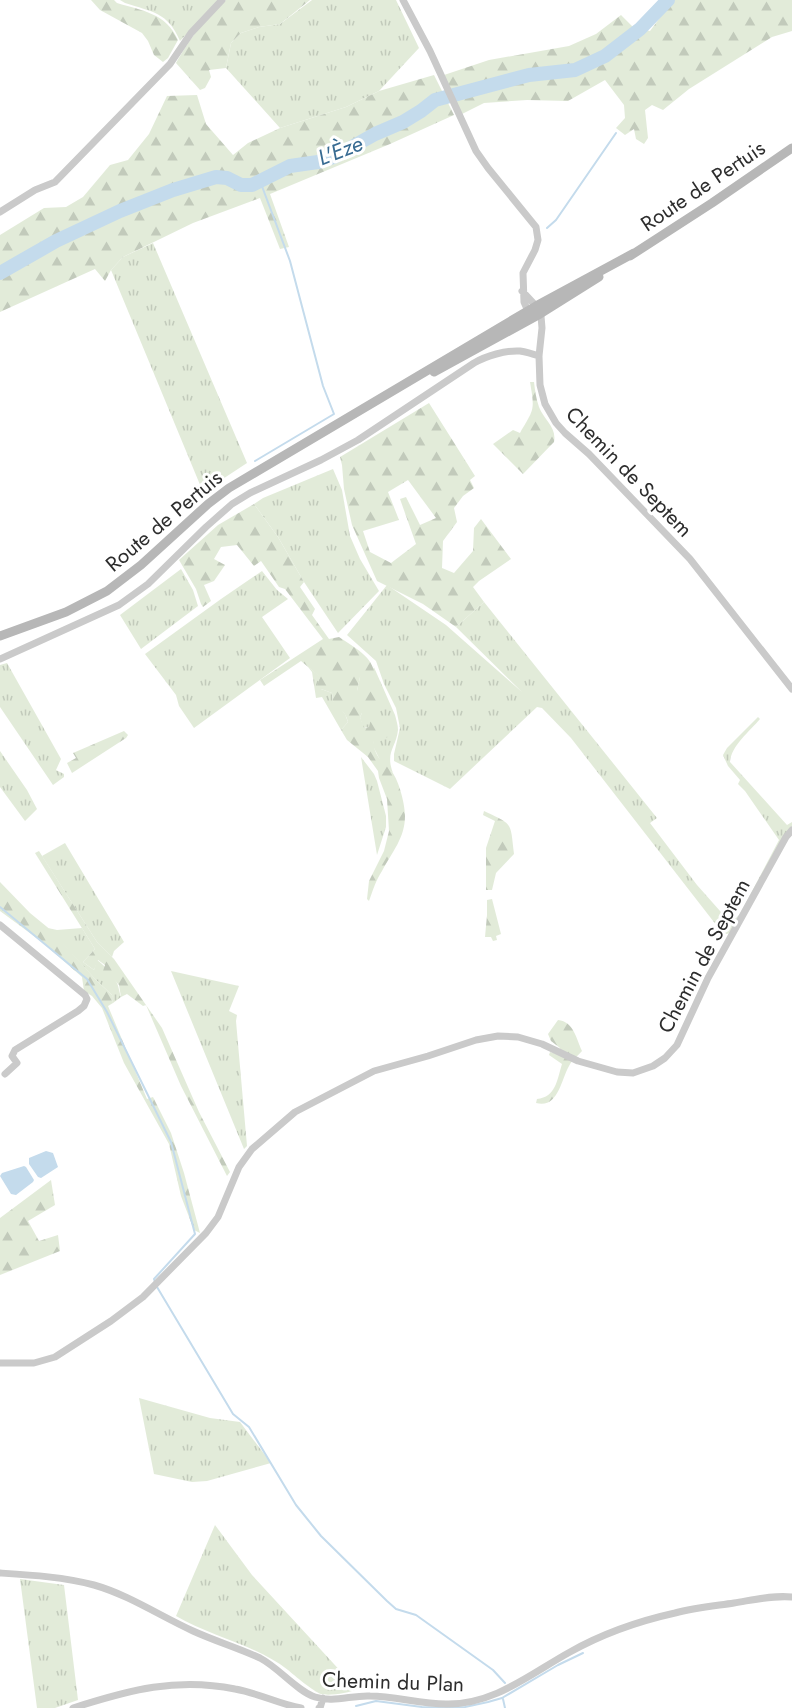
<svg xmlns="http://www.w3.org/2000/svg" width="792" height="1708" font-family="Jost,sans-serif">
  <defs>
    <pattern id="grass-tufts" width="24" height="20" patternUnits="userSpaceOnUse" patternTransform="scale(1.5)"><rect width="24" height="20" fill="#e2ebd9"/><path d="M3 7l-1-3M5 7V3M7 7l1-3M15 17l-1-3M17 17v-4M19 17l1-3" fill="none" stroke="#c2cabb"/></pattern>
    <pattern id="forest-firs" width="22" height="20" patternUnits="userSpaceOnUse" patternTransform="scale(1.5)"><rect width="22" height="20" fill="#e2ebd9"/><path d="M5 1l3.5 6h-7zM16 11l3.5 6h-7z" fill="#c2cabb"/></pattern>
  </defs>
  <rect width="100%" height="100%" fill="#fff"/>
  <path fill="url(#grass-tufts)" d="M120,0H219L180,41C168,12 152,12 125,3Z
    M312,0H396L419,48L379,91L346,107L280,128L226,68L231,43L241,33L259,27L280,24Z
    M153,243L247,463L203,492L111,270L123,257Z
    M333,469L342,490L350,536L360,559L379,591L338,633L304,582L278,537L254,504L263,498Z
    M181,569L193,590L198,606L141,649L120,615Z
    M262,571L277,590L288,599L262,617L290,658L194,728L179,706L176,695L145,654L221,599Z
    M387,585L446,625L522,692L456,627L484,602L657,818L650,823L697,885L728,920L736,918L740,914L779,840L745,791L738,784L740,780L728,766L723,755L727,748L758,717L760,719C750,731 731,746 730,762L787,825L792,822V826L731,933L726,934L717,926L571,738L542,708L537,707L450,789L394,761V754L400,728L396,708L384,684L376,661L347,635Z
    M7,663L61,759L56,770L64,774V777L53,785L0,707V665Z
    M373,665L395,715C396,719 398,725 398,730C396,748 385,752 393,773L381,762L374,748V741L369,727L363,728L360,717L362,713L357,691L360,677L374,668Z
    M308,667L321,677V689L332,693L333,701L345,714L348,722L341,730L322,697L316,698L312,672Z
    M0,751L27,790L37,809L25,821L0,787Z
    M361,757L374,774L377,781L386,816V827L377,855Z
    M65,843L124,942L114,951L112,957L97,942L42,856Z
    M48,928L57,930L82,928L95,949L83,962L94,970L97,960C104,965 113,975 117,983C119,987 119,992 121,997L113,1003L112,995L96,980Z
    M171,971L239,986L229,1011L237,1015L236,1021L247,1146L244,1149Z
    M139,1398L210,1418L240,1422L271,1463L207,1481L192,1482L154,1474Z
    M215,1525L252,1575L357,1689C349,1693 330,1696 321,1694C314,1692 294,1675 288,1670C254,1644 212,1637 176,1616Z
    M20,1579L64,1585L78,1700L55,1708H37Z"/>
  <path fill="url(#forest-firs)" fill-rule="evenodd" d="M91,0H114L117,3C143,11 166,13 178,40L168,58L163,62L154,55L148,41L142,33L100,10Z
    M226,0H310L280,24L259,27L241,33L231,43L226,68L209,70L211,77L205,88L200,90L176,63C191,37 203,21 226,0Z
    M673,0H792V31L772,37L689,89L663,110L652,105L645,110L648,138L644,144L636,139L634,129L625,135L616,128L625,118L624,105L605,80L568,101L527,100L484,103L462,114L444,75L489,60L569,46L596,34L621,15L633,27L650,31Z
    M434,75L454,115L390,144L270,194L289,247L280,249L260,198L193,223L123,257L111,270L105,281L95,269L0,312V235L44,208L66,207L83,197L110,165L128,160L149,134L167,96L197,95L206,124L233,155L248,143L280,128L346,107L379,91Z
    M530,382H534C535,390 536,399 539,407C544,420 557,427 554,442L523,474L493,444L513,430L520,433C534,409 535,411 530,382Z
    M429,403L475,476L470,480L474,488L463,496L454,508L457,522L443,541L442,568L454,573L473,551L474,528L481,519L511,559L479,581L473,587L484,602L456,627L423,604L377,581L352,525L344,489L342,465L340,457ZM408,480L436,518L420,525L406,497L400,499L416,544L391,563L370,552L363,531L399,520L388,492Z
    M254,504L278,537L304,582L300,587L315,609L312,615L329,639L339,637C355,648 373,656 375,676L360,677L357,691L369,686L379,704L362,713L360,717L364,728L369,727L371,719L377,716H385L390,724L388,737L374,741C373,756 384,762 392,772C399,781 405,804 405,816C405,838 392,852 382,871C376,880 373,890 369,901L367,899L369,881L384,851L389,831L387,799L379,778L378,771L368,757L347,740L341,730L348,722C346,715 344,710 336,710L333,701L332,693L321,689L317,686L320,677L301,661L264,686L260,680L323,639L285,589L279,587L261,561L254,566L237,545L221,547L214,559L225,565L214,581L204,585L211,601L203,607L201,604L196,589L179,560L218,525Z
    M124,731L128,735L126,738L72,773L67,763L76,758L73,753Z
    M484,811C514,825 510,822 514,854L496,873L492,890H486V848L495,821L483,815Z
    M39,851L97,942L114,959L162,1028L199,1112L230,1172L227,1176L181,1086L146,1005L143,1006L127,994L121,997L119,985L109,974L105,978L102,974L105,965L98,960L94,970L83,962L95,949L35,853Z
    M0,882L30,913L52,931L96,980L112,995L113,1003L108,1006L147,1099L153,1097L171,1133L184,1173L200,1233L194,1230L181,1196L169,1144L124,1063L102,1008L92,996L84,991L82,977L42,942L0,911Z
    M492,899L501,934L496,936L497,940L493,941L491,937H485L487,915V900Z
    M558,1020C574,1022 576,1038 582,1051C578,1056 572,1060 569,1066C561,1080 558,1109 536,1103L537,1099C556,1097 557,1080 562,1064L549,1055L550,1052L558,1054L560,1048L551,1041L548,1034Z
    M51,1180L55,1205L28,1221L39,1241L58,1235L60,1251L0,1275V1218Z"/>
  <path fill="#c4dbec" d="M46,1151L53,1153L58,1167L41,1178L38,1177L29,1164V1158Z
    M24,1166L26,1167L34,1180L33,1182L16,1195L11,1194L0,1176L2,1173Z"/>
  <g fill="none" stroke-linecap="round" stroke-linejoin="round">
    <path stroke="#c4dbec" stroke-width="2" d="M547,228L556,220L616,133
      M255,461L334,414L323,386L290,261L260,181
      M0,907L87,979L107,1012L171,1142L195,1234L154,1279L155,1282
      M157,1287L233,1414L249,1427L296,1505L321,1536L387,1601L396,1609L416,1615L493,1670L505,1683
      M503,1699L505,1708
      M356,1706L376,1701L422,1707L449,1708L465,1707L488,1702L502,1698L558,1665L583,1653"/>
    <path stroke="#c4dbec" stroke-width="14" d="M0,273L56,241L120,211L173,190L216,177L227,178L241,185H252L290,166L318,162L336,156L375,134L403,122L421,111L435,100L529,75L575,70L605,56L640,29L668,0"/>
    <path stroke="#cacaca" stroke-width="7" d="M403,0L430,51L476,151L488,168L536,227L538,240L535,250L523,273L524,302L528,311L532,312
      M0,212L35,190L55,182L170,64L191,33L222,0
      M522,291L536,306L541,316L542,328L539,356L540,385L545,404L556,423L565,433L589,454L690,559L792,689
      M0,659L119,605L148,584L206,527L232,504L250,493L321,460L358,440L474,363C486,356 506,350 520,351C526,352 533,354 539,356
      M0,925L85,995L87,999L84,1006L78,1011L15,1050L12,1056L17,1063L5,1074
      M0,1363H34L55,1357L111,1321L143,1297L206,1233L218,1217L239,1167L252,1149L295,1112L374,1071L428,1056L476,1040L498,1036L518,1037L542,1044L578,1061L617,1072L633,1073L653,1066L665,1058L677,1045L708,978L786,837L792,830
      M0,1573C31,1575 64,1577 94,1585C129,1595 160,1616 193,1631C215,1641 238,1648 260,1658C279,1668 297,1691 315,1697C333,1703 352,1695 370,1696C395,1696 420,1704 446,1704C494,1705 530,1674 570,1652C602,1634 639,1621 675,1613C694,1608 714,1606 734,1603C753,1600 773,1595 792,1597
      M73,1708C129,1690 177,1677 235,1689C258,1693 279,1704 301,1708
      M319,1708H320L323,1698"/>
    <path stroke="#b7b7b7" stroke-width="9" d="M630,256L712,203L792,148
      M434,372L540,314L599,277
      M0,636L66,612L107,591L141,565L208,504L229,488L536,306L634,253"/>
  </g>
  <g text-anchor="middle" dominant-baseline="central" stroke-width="6" stroke-linejoin="round" paint-order="stroke">
    <g font-size="21" fill="#2d2d2d" stroke="#fff">
      <text transform="translate(703 186) rotate(-34)">Route de Pertuis</text>
      <text transform="translate(629 472) rotate(46)">Chemin de Septem</text>
      <text transform="translate(164 521) rotate(-40)">Route de Pertuis</text>
      <text transform="translate(704 956) rotate(-62)">Chemin de Septem</text>
      <text transform="translate(393 1682) rotate(2)">Chemin du Plan</text>
    </g>
    <g font-size="22" font-style="italic" fill="#386b92" stroke="#fff">
      <text transform="translate(340 150) rotate(-21)">L'Èze</text>
    </g>
  </g>
</svg>
